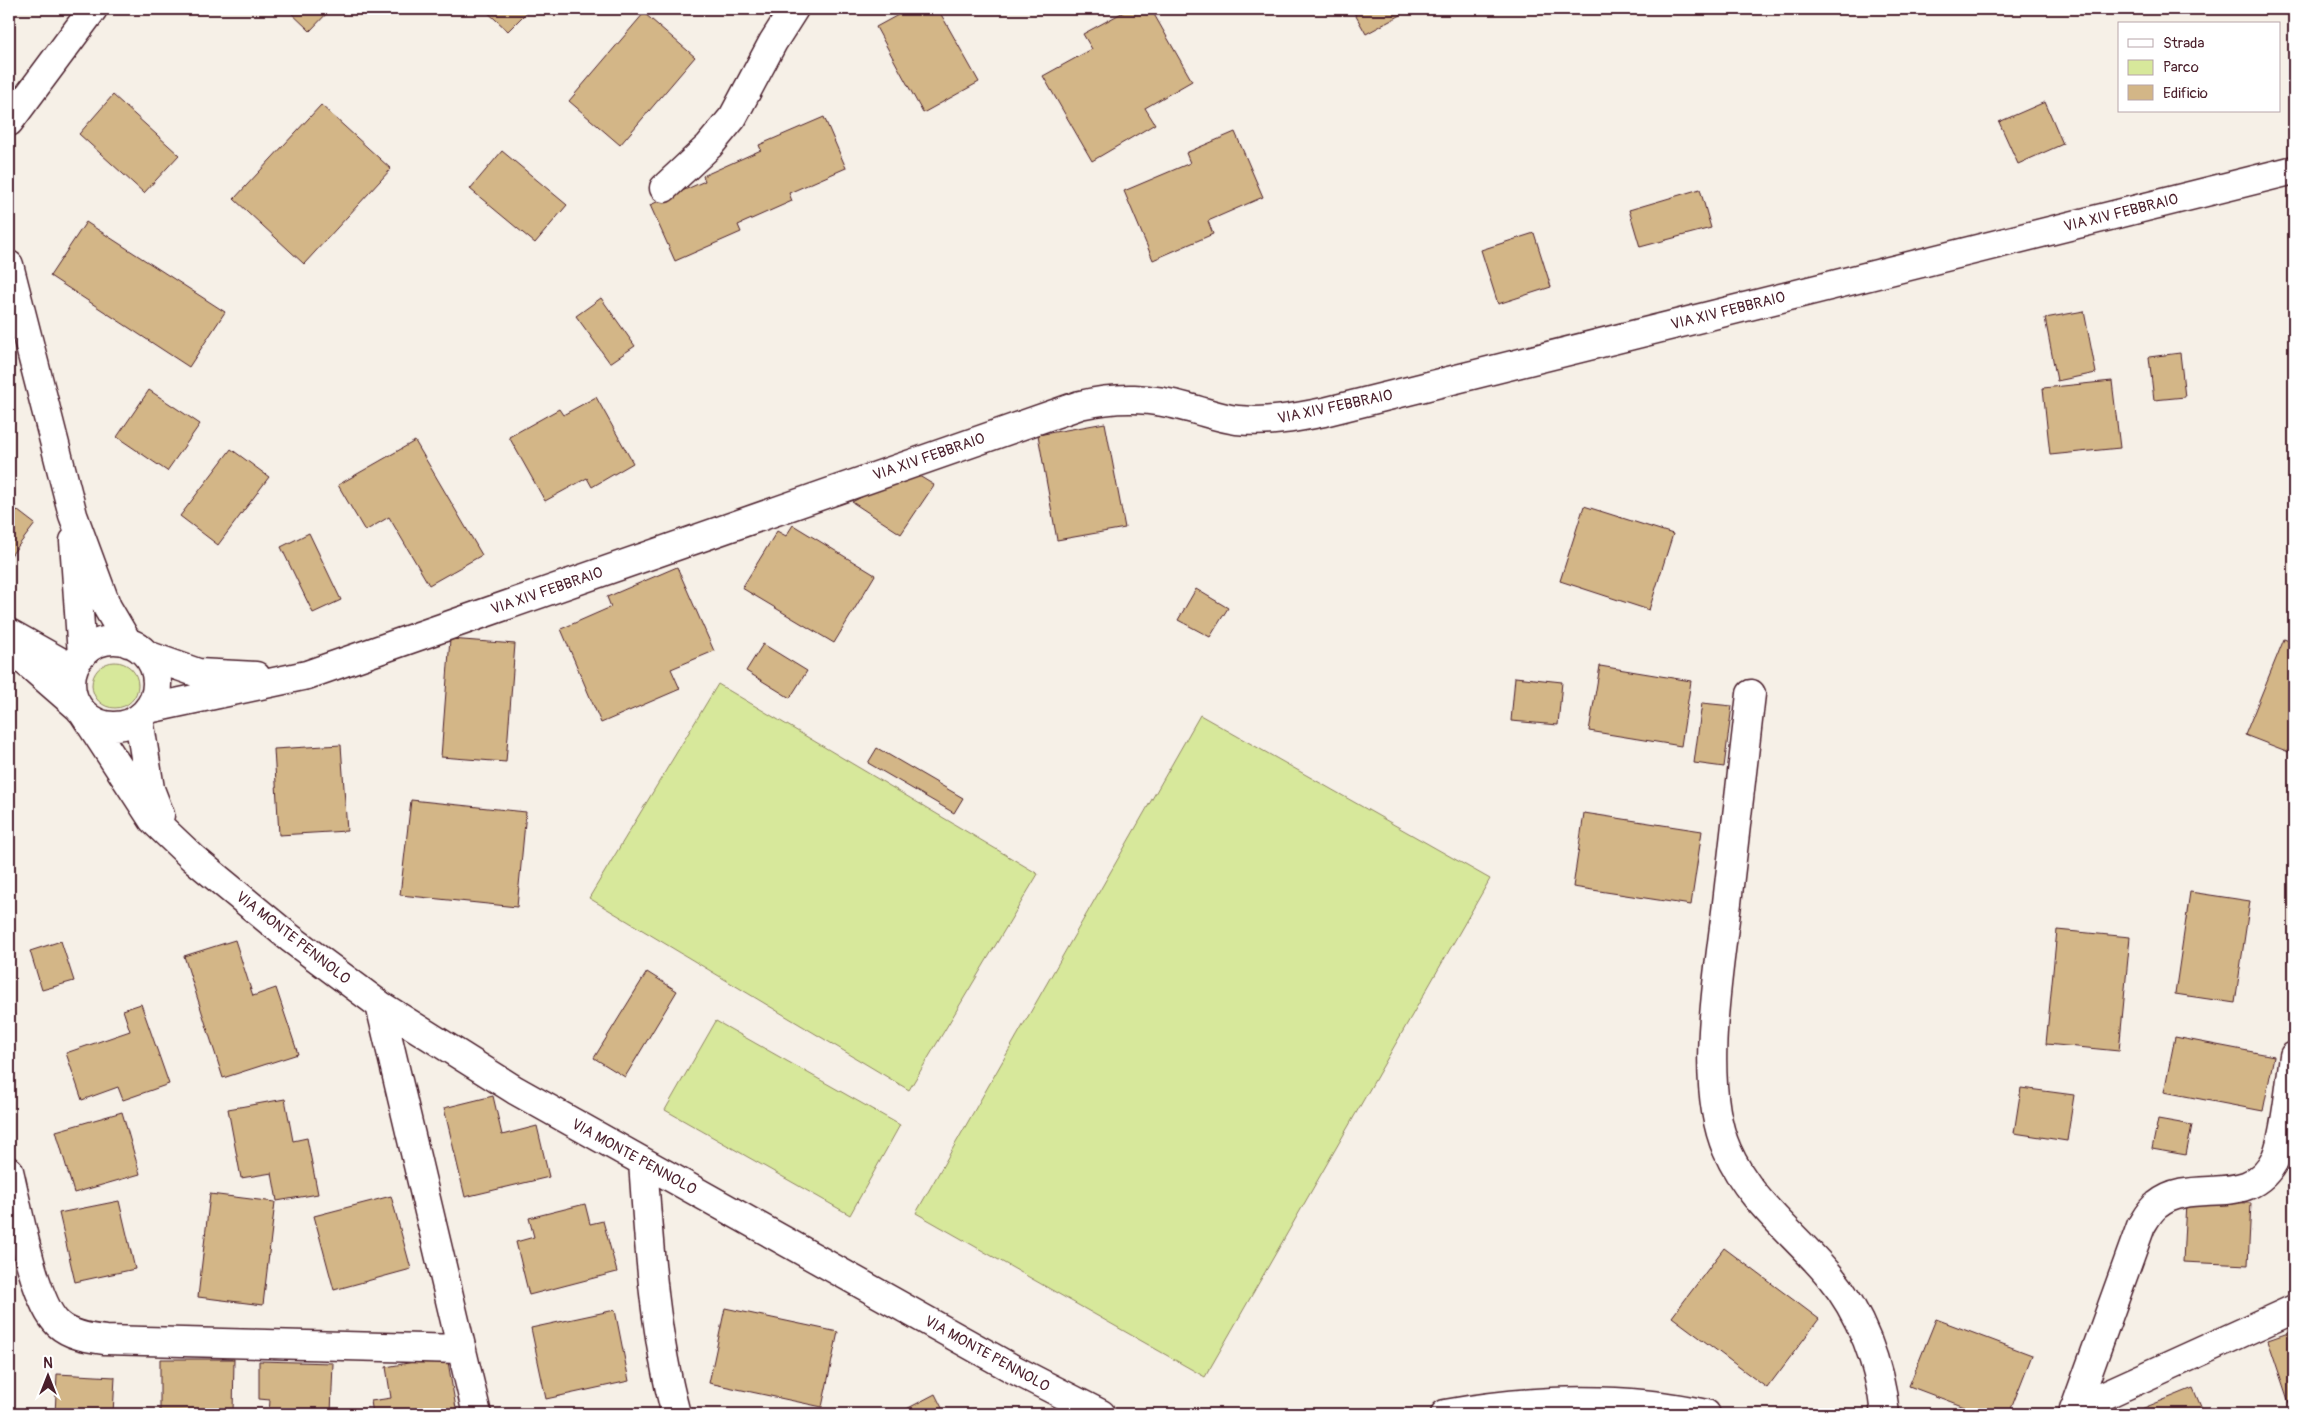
<svg xmlns="http://www.w3.org/2000/svg" width="2303" height="1423" font-family="Pangolin,sans-serif">
  <rect width="100%" height="100%" fill="#f6f0e7"/>
  <filter id="ink" filterUnits="userSpaceOnUse"><feTurbulence type="fractalNoise" baseFrequency=".02" numOctaves="2"/><feDisplacementMap in="SourceGraphic" scale="10" xChannelSelector="R" yChannelSelector="G"/><feConvolveMatrix kernelMatrix="1 2 1 2 8 2 1 2 1" color-interpolation-filters="sRGB"/></filter>
  <g filter="url(#ink)">
    <path fill="#d7e89b" stroke="#908463" d="M92 685a23 23 0 1 1 46 0a23 23 0 1 1-46 0Z
      M718,684L1038,874L909,1090L589,898Z
      M1200,715L1490,879L1205,1377L916,1213Z
      M716,1021L900,1125L850,1215L665,1110Z"/>
    <path fill="#d3b687" stroke="#4a1f2b" d="M287,9H331L310,31Z
      M484,9H530L508,31Z
      M909,9H938L979,82L923,113L876,27Z
      M1129,9H1151L1192,81L1145,108L1155,124L1092,161L1043,76L1092,49L1083,34Z
      M1352,9H1397L1401,15L1366,34Z
      M644,13L695,57L620,145L569,101Z
      M113,95L179,155L144,193L79,134Z
      M2045,102L2063,144L2018,164L1999,122Z
      M321,105L391,169L304,264L234,199Z
      M824,117L846,168L789,193L792,201L738,225L741,232L675,261L650,205L705,181L703,176L761,150L759,145Z
      M1235,132L1263,197L1208,221L1213,234L1153,260L1124,191L1190,163L1186,153Z
      M502,151L567,205L535,243L470,189Z
      M1700,189L1711,228L1640,247L1629,210Z
      M86,222L225,312L189,367L50,276Z
      M1534,233L1551,287L1498,304L1481,250Z
      M601,298L635,346L610,363L576,316Z
      M2084,311L2096,373L2057,381L2045,318Z
      M2180,353L2185,397L2154,400L2149,357Z
      M2112,381L2120,448L2050,455L2043,388Z
      M149,390L200,424L167,471L117,437Z
      M596,397L633,463L592,487L587,478L545,501L509,437L559,409L563,415Z
      M1105,423L1125,528L1057,540L1038,435Z
      M415,441L482,555L429,585L389,517L365,531L338,485Z
      M231,449L269,477L218,545L180,516Z
      M911,471L934,485L901,534L852,502Z
      M9,504L35,524L9,558Z
      M1584,506L1673,534L1649,610L1560,581Z
      M793,525L875,575L834,643L742,588L777,531L786,536Z
      M309,533L341,600L313,613L281,547Z
      M677,567L714,651L671,669L680,689L601,723L561,629L611,607L607,597Z
      M1196,589L1228,608L1210,637L1178,620Z
      M450,639L515,644L506,762L441,757Z
      M2284,639L2294,643V754L2245,735Z
      M763,644L807,671L790,698L746,671Z
      M1600,666L1691,681L1681,746L1589,731Z
      M1515,677L1562,682L1558,725L1511,721Z
      M1702,703L1732,706L1724,767L1694,763Z
      M341,745L347,831L279,835L274,749Z
      M877,748L963,798L954,813L868,763Z
      M411,800L526,812L517,907L400,895Z
      M1584,813L1702,831L1691,905L1573,887Z
      M2190,892L2250,901L2235,1003L2175,994Z
      M2057,930L2130,937L2119,1051L2046,1044Z
      M235,940L253,996L276,988L298,1054L223,1078L184,956Z
      M61,941L74,981L42,990L30,951Z
      M647,972L677,991L625,1077L594,1058Z
      M141,1004L169,1084L123,1100L118,1087L82,1100L66,1053L130,1031L123,1010Z
      M2175,1037L2274,1056L2263,1111L2164,1092Z
      M2021,1088L2074,1095L2067,1141L2014,1133Z
      M493,1096L502,1135L537,1126L549,1177L465,1197L444,1108Z
      M285,1099L293,1141L307,1138L318,1194L277,1201L272,1173L241,1178L228,1109Z
      M122,1112L140,1174L74,1193L56,1131Z
      M2158,1119L2192,1125L2186,1155L2152,1149Z
      M210,1194L275,1202L263,1305L198,1297Z
      M391,1196L411,1269L334,1290L314,1216Z
      M119,1201L135,1269L75,1282L59,1213Z
      M2186,1201L2251,1203L2248,1265L2183,1262Z
      M585,1204L590,1224L603,1221L617,1272L529,1295L516,1242L534,1237L529,1218Z
      M1724,1248L1819,1319L1767,1388L1672,1317Z
      M725,1308L838,1332L822,1407L709,1383Z
      M615,1310L629,1381L546,1399L531,1328Z
      M1936,1319L2032,1355L2009,1414H1983L1909,1386Z
      M2294,1331V1401L2289,1403L2268,1340Z
      M447,1356L457,1414H373L371,1401L391,1398L386,1367Z
      M160,1359H234L233,1414H160Z
      M259,1361L333,1363L331,1414H269L270,1400L259,1399Z
      M57,1374L115,1377L113,1414H55Z
      M2193,1388L2204,1414H2129Z
      M935,1394L945,1414H897Z"/>
    <g fill="none" stroke-linecap="round" stroke-linejoin="round">
      <defs>
        <path id="street" d="M9,122L93,9
          M664,188L709,146L733,117L773,42L794,9
          M9,265L73,515L107,607L128,643
          M74,541L82,655
          M9,633L73,669
          M71 683a43 43 0 1 1 86 0a43 43 0 1 1-86 0Z
          M9,647L79,708
          M147,655L198,673L256,676
          M1751,694C1743,764 1735,833 1727,903C1719,973 1698,1084 1727,1150C1749,1201 1794,1233 1829,1275C1861,1313 1880,1365 1885,1414
          M148,709L307,675L1080,405C1118,396 1151,397 1189,408C1205,412 1220,418 1237,420C1267,423 1295,418 1324,412L2294,170
          M84,714L153,820L193,858L290,938L380,1005L515,1090L1015,1370L1101,1414
          M139,719L150,789L160,815
          M380,1005L477,1414
          M643,1162C649,1246 654,1332 676,1414
          M9,1171C18,1207 33,1301 58,1324C70,1335 88,1338 105,1340L461,1349
          M2074,1409L2294,1309
          M1445,1414C1531,1399 1620,1395 1706,1414
          M2073,1414L2141,1226C2146,1218 2150,1210 2157,1205C2193,1175 2250,1212 2276,1157C2286,1134 2290,1083 2294,1056"/>
      </defs>
      <use href="#street" stroke="#4a1f2b" stroke-width="31"/>
      <use href="#street" stroke="#fff" stroke-width="28"/>
    </g>
  </g>
  <g text-anchor="middle" dominant-baseline="central" stroke-width="5" stroke-linejoin="round" paint-order="stroke">
    <g font-size="15" fill="#4a1f2b" stroke="#fff">
      <text transform="translate(2121 213) rotate(-14)">VIA XIV FEBBRAIO</text>
      <text transform="translate(1728 311) rotate(-14)">VIA XIV FEBBRAIO</text>
      <text transform="translate(1335 407) rotate(-12)">VIA XIV FEBBRAIO</text>
      <text transform="translate(929 457) rotate(-19)">VIA XIV FEBBRAIO</text>
      <text transform="translate(547 591) rotate(-19)">VIA XIV FEBBRAIO</text>
      <text transform="translate(293 938) rotate(38)">VIA MONTE PENNOLO</text>
      <text transform="translate(634 1157) rotate(29)">VIA MONTE PENNOLO</text>
      <text transform="translate(987 1354) rotate(29)">VIA MONTE PENNOLO</text>
    </g>
  </g>
  <rect width="2303" height="1423" fill="none" stroke="#fff" stroke-width="30"/>
  <rect x="15" y="15" width="2273" height="1393" fill="none" stroke="#4a1f2b" stroke-width="2" filter="url(#ink)"/>
  <rect x="2118" y="22" width="162" height="90" fill="#ffffff" stroke="#b7a5aa"/>
  <rect x="2128" y="39" width="25" height="8" fill="#ffffff" stroke="#b7a5aa"/>
  <text x="2163" y="48" font-size="15" fill="#4a1f2b">Strada</text>
  <rect x="2128" y="60" width="25" height="15" fill="#d7e89b" stroke="#b7a5aa"/>
  <text x="2163" y="72" font-size="15" fill="#4a1f2b">Parco</text>
  <rect x="2128" y="85" width="25" height="15" fill="#d3b687" stroke="#b7a5aa"/>
  <text x="2163" y="98" font-size="15" fill="#4a1f2b">Edificio</text>
  <g transform="translate(48 1376)" stroke="#ffffff" stroke-width="4" paint-order="stroke">
  <path d="M0-4L9 19L0 12L-9 19Z" fill="#4a1f2b"/>
  <text y="-8" font-size="14" font-weight="bold" text-anchor="middle" fill="#4a1f2b">N</text>
  </g>
</svg>
